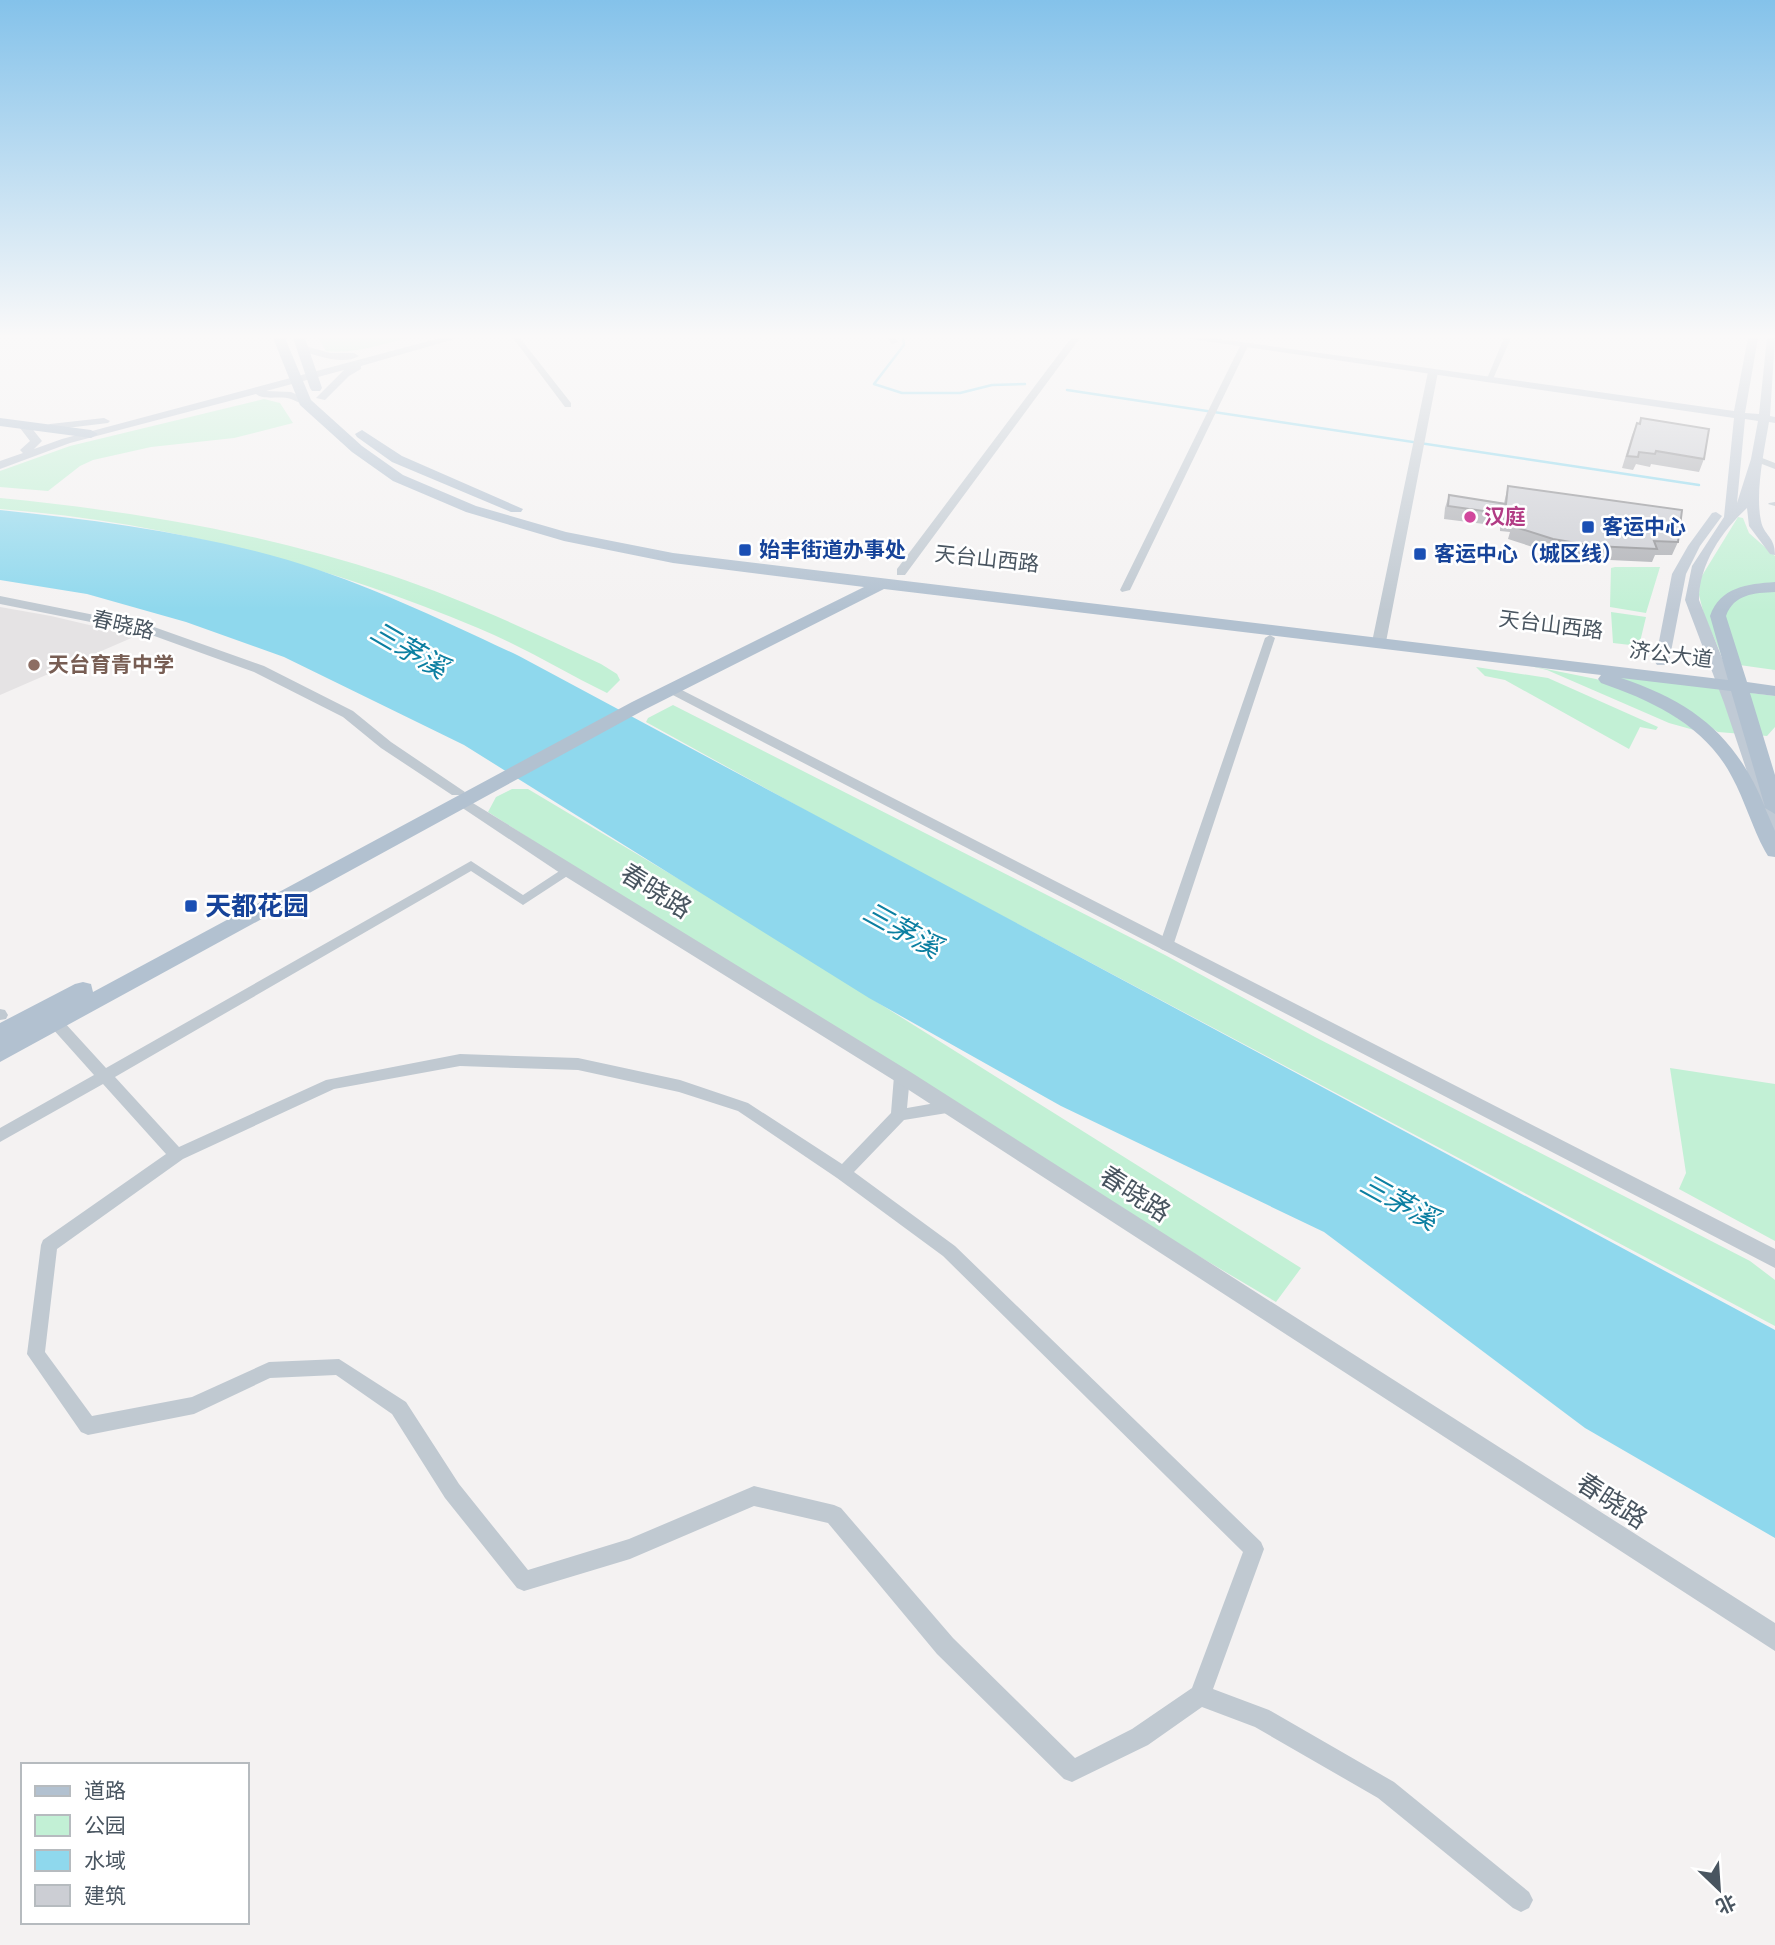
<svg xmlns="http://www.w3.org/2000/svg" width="1775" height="1945" font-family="Jost,'Noto Sans SC',sans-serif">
  <rect width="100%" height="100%" fill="#f4f2f2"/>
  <path fill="#e5e3e4" d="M0,607L51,616L136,636L0,695Z"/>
  <path fill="#c2f0d5" d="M318,338H407C380,345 354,354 326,351Z
    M264,399L280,403L293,423L234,438L151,447L93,460L80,466L48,491L0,487V471L70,446Z
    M0,498C133,511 264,533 390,575C462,599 532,632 601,664L617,674L620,680L607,693C564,672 522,646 478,628C326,564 165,522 0,509Z
    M1738,517L1743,518L1749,533L1775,556V670L1725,663L1704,615L1699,595L1700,579Z
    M1615,567H1660L1646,613L1610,607L1611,568Z
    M1611,612L1646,617L1639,646L1613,643Z
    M1526,665L1596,679L1647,696L1694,730L1669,723L1547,670Z
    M1476,667L1548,678L1658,727L1656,730L1640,727L1629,749L1505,680L1485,676Z
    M1603,674L1775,696V727L1767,736L1718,732L1676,705Z
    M673,705L1165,955L1315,1037L1750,1261L1775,1280V1326L850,835L646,722L648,718Z
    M512,789H528L719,903L1301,1268L1276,1302L948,1107L488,812L496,797Z
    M1670,1068L1775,1084V1241L1679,1189L1686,1173Z"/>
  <path fill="#8fd8ed" d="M0,510C96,520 195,533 288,560C368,584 444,621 519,656L1775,1330V1538L1585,1428L1324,1232L1061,1106L869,998L464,745L284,657L186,622L87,594L0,580Z"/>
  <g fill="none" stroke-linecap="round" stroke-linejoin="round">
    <path stroke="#8fd8ed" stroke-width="2.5" d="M903,338L904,345L874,384L902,393H960L992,385L1025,384
      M1067,390L1699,485"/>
    <path fill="#c0c9d1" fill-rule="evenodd" d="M1775,502V506L1768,504L1769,503Z"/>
    <path fill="#c0c9d1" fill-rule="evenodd" d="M513,338H520L571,403V407H565Z
      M887,338H895L899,342L892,344Z
      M1504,338H1511L1493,379L1486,381Z
      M1241,344L1248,346L1130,590L1122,592L1120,590Z
      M1757,456L1775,463V469L1754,461V457Z
      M1270,635L1275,638L1173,946L1166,951L1161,949L1159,946L1265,638Z
      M471,861L523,895L564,868L569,867L575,871L523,905L471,871L115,1077L179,1147L326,1080L460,1054L578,1058L680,1080L748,1103L842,1164L891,1113L894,1076L897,1072H907L910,1076L907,1108L947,1101L952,1103L955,1107L952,1111L947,1113L904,1120L854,1172L955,1246L1261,1542L1264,1549L1213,1689L1269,1710L1394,1782L1529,1892L1533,1900L1529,1908L1521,1912L1513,1908L1378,1798L1255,1727L1202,1707L1148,1745L1072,1782L1064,1779L937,1654L828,1523L754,1506L630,1559L524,1591L517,1588L445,1498L392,1414L336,1375L270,1378L194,1414L88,1435L81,1432L27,1354L41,1245L43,1240L166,1154L103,1084L0,1142V1128L94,1075L43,1018L41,1014L43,1010H53L106,1068ZM460,1066L578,1070L679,1092L738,1111L837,1178L943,1256L1243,1552L1192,1688L1132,1729L1075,1758L953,1638L841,1508L834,1505L754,1486L629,1539L528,1570L459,1484L406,1402L339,1359L269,1362L192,1397L92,1416L45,1352L57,1249L183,1159L334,1089Z
      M0,1009L5,1010L8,1015L6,1019L0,1020Z"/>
    <path fill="#c0c9d1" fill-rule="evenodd" d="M1071,338H1080L905,575H897V569Z
      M1433,369L1438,372L1386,642L1379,646L1372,642L1428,372Z
      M0,596L154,627L264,666L353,711L391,742L465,792L462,795H452L381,748L343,717L254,672L146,633L0,604Z
      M672,685L1775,1249V1268L667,692V686Z
      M463,797L909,1071L1775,1623V1651L895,1081L563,875L458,805L455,802Z"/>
    <path fill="#c0cad5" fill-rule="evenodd" d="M440,338H458L361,366V369L349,376L325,400L316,398L344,370L266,391L291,392L309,400V404C301,405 299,402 291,399C280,395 265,401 256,394L70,443L0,469V461L23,453L20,450L30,441L20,428L22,426H30L42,441L34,449L62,439Z
      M1184,338H1213L1734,411L1748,338H1758L1745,413L1759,414L1767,338H1775L1770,416L1775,417V423L1769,422C1764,451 1755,493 1761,521C1764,536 1775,536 1775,555L1770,554L1749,526L1747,508C1722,531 1699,564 1699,600L1740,703L1775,804V833L1766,828L1724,703L1685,600L1692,566L1724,517L1734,418ZM1745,419L1758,421L1751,459L1737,503Z
      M302,345L330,353H354L359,356C343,366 316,355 298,350L297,348Z
      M104,418L110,421L108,423L50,430L44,427L50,424Z
      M1716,512L1722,516L1700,546L1686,574L1669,662L1667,665H1657L1655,662L1672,574L1688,546L1712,513Z"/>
    <path fill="#b2c1d0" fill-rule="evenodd" d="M273,338H285L311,400L362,446L403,475L476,506L566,532L673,553L1728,680L1710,616C1720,587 1747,584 1775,582V592C1754,593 1734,594 1726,616L1747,682L1775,686V696L1750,693L1775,775V814L1765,808L1775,831V857L1768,856L1765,851C1752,827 1745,801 1732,777C1706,726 1653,701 1601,683L1598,679L1601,675L884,589L644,710L0,1062V1023L75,984L83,982L91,984L93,992L632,702L864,587L673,563L564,541L466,512L393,481L352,452L300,405ZM1621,678L1731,691L1765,807C1736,736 1693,702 1621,678Z
      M293,338H305L322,388L320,391H312L310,388Z
      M0,418L91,430L98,434L91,438L0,426Z
      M362,430L402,456L523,509L521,512H511L392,462L357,437L355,434Z"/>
  </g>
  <path fill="#afb1b6" d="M1641,418L1704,459L1699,472L1651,464L1650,467L1636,464L1633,470L1622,468L1632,435L1637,423H1639Z
    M1508,486L1678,542L1672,555H1655L1652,562L1589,559L1548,552L1508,539L1510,532L1500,531V526L1444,519L1445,508L1449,495L1504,503Z"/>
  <path fill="#ccced4" stroke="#8f9094" stroke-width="2" d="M1641,418L1709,429L1704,459L1656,451L1655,454L1639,452L1638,457L1627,456L1637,423L1640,424Z
    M1508,486L1682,510L1678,542L1654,541L1657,549L1594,546L1553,539L1512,526L1514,519L1504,518L1505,514L1448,506L1449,495L1506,504Z"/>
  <linearGradient id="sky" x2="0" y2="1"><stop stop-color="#84c2ea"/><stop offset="0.55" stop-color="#faf9f9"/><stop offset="1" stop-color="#faf9f9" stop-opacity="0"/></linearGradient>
  <rect width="1775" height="611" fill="url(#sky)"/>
  <circle fill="#d1479c" stroke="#fff" stroke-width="2.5" cx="1470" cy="517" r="7"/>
  <g fill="#1a4fb4" stroke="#fff" stroke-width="2.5">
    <rect x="1581" y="520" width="14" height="14" rx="3.5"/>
    <rect x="738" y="543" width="14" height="14" rx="3.5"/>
    <rect x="1413" y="547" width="14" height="14" rx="3.5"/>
    <rect x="184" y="899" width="14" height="14" rx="3.5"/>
  </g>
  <circle fill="#8d6e63" stroke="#fff" stroke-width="2.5" cx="34" cy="665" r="7"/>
  <g text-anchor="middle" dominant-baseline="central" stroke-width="5" stroke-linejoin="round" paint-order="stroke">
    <g font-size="21" font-weight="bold" fill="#b23c85" stroke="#fff" text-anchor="start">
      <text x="1484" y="517">汉庭</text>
    </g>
    <g font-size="21" font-weight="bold" fill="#164399" stroke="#fff" text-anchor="start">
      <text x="1602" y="527">客运中心</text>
      <text x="759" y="550">始丰街道办事处</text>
      <text x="1434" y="554">客运中心（城区线）</text>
    </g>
    <g font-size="21" fill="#495560" stroke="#fff">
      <text transform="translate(987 559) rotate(6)">天台山西路</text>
      <text transform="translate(123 625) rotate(13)">春晓路</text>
      <text transform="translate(1551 625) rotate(7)">天台山西路</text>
      <text transform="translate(1671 655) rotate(7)">济公大道</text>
    </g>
    <g font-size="21" font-weight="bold" fill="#785e54" stroke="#fff" text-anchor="start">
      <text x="48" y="665">天台育青中学</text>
    </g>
    <g font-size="26" fill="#495560" stroke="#fff">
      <text transform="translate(656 891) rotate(32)">春晓路</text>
      <text transform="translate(1135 1194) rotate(33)">春晓路</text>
      <text transform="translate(1612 1501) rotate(33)">春晓路</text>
    </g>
    <g font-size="26" font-weight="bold" fill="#164399" stroke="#fff" text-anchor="start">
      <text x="205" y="906">天都花园</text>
    </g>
    <g font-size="28" font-style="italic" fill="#0c7fa1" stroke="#fff">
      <text transform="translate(409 650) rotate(30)">三茅溪</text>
      <text transform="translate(902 930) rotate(29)">三茅溪</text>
      <text transform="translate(1399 1202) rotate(29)">三茅溪</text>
    </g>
  </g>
  <rect x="21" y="1763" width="228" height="161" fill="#ffffff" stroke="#b6bbbf" stroke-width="2"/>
  <rect x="35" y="1786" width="35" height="10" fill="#b2c1d0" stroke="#b6bbbf" stroke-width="2"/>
  <text x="84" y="1798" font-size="21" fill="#495560">道路</text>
  <rect x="35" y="1815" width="35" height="21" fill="#c2f0d5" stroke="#b6bbbf" stroke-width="2"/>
  <text x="84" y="1833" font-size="21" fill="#495560">公园</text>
  <rect x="35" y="1850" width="35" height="21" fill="#8fd8ed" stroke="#b6bbbf" stroke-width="2"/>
  <text x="84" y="1868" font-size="21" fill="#495560">水域</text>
  <rect x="35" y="1885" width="35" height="21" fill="#ccced4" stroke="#b6bbbf" stroke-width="2"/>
  <text x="84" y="1903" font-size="21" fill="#495560">建筑</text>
  <g transform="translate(1719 1889) rotate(155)" stroke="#ffffff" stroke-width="5" paint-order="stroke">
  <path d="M0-5L12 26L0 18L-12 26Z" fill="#495560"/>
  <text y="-10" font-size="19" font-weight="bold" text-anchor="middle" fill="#495560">北</text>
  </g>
</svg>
